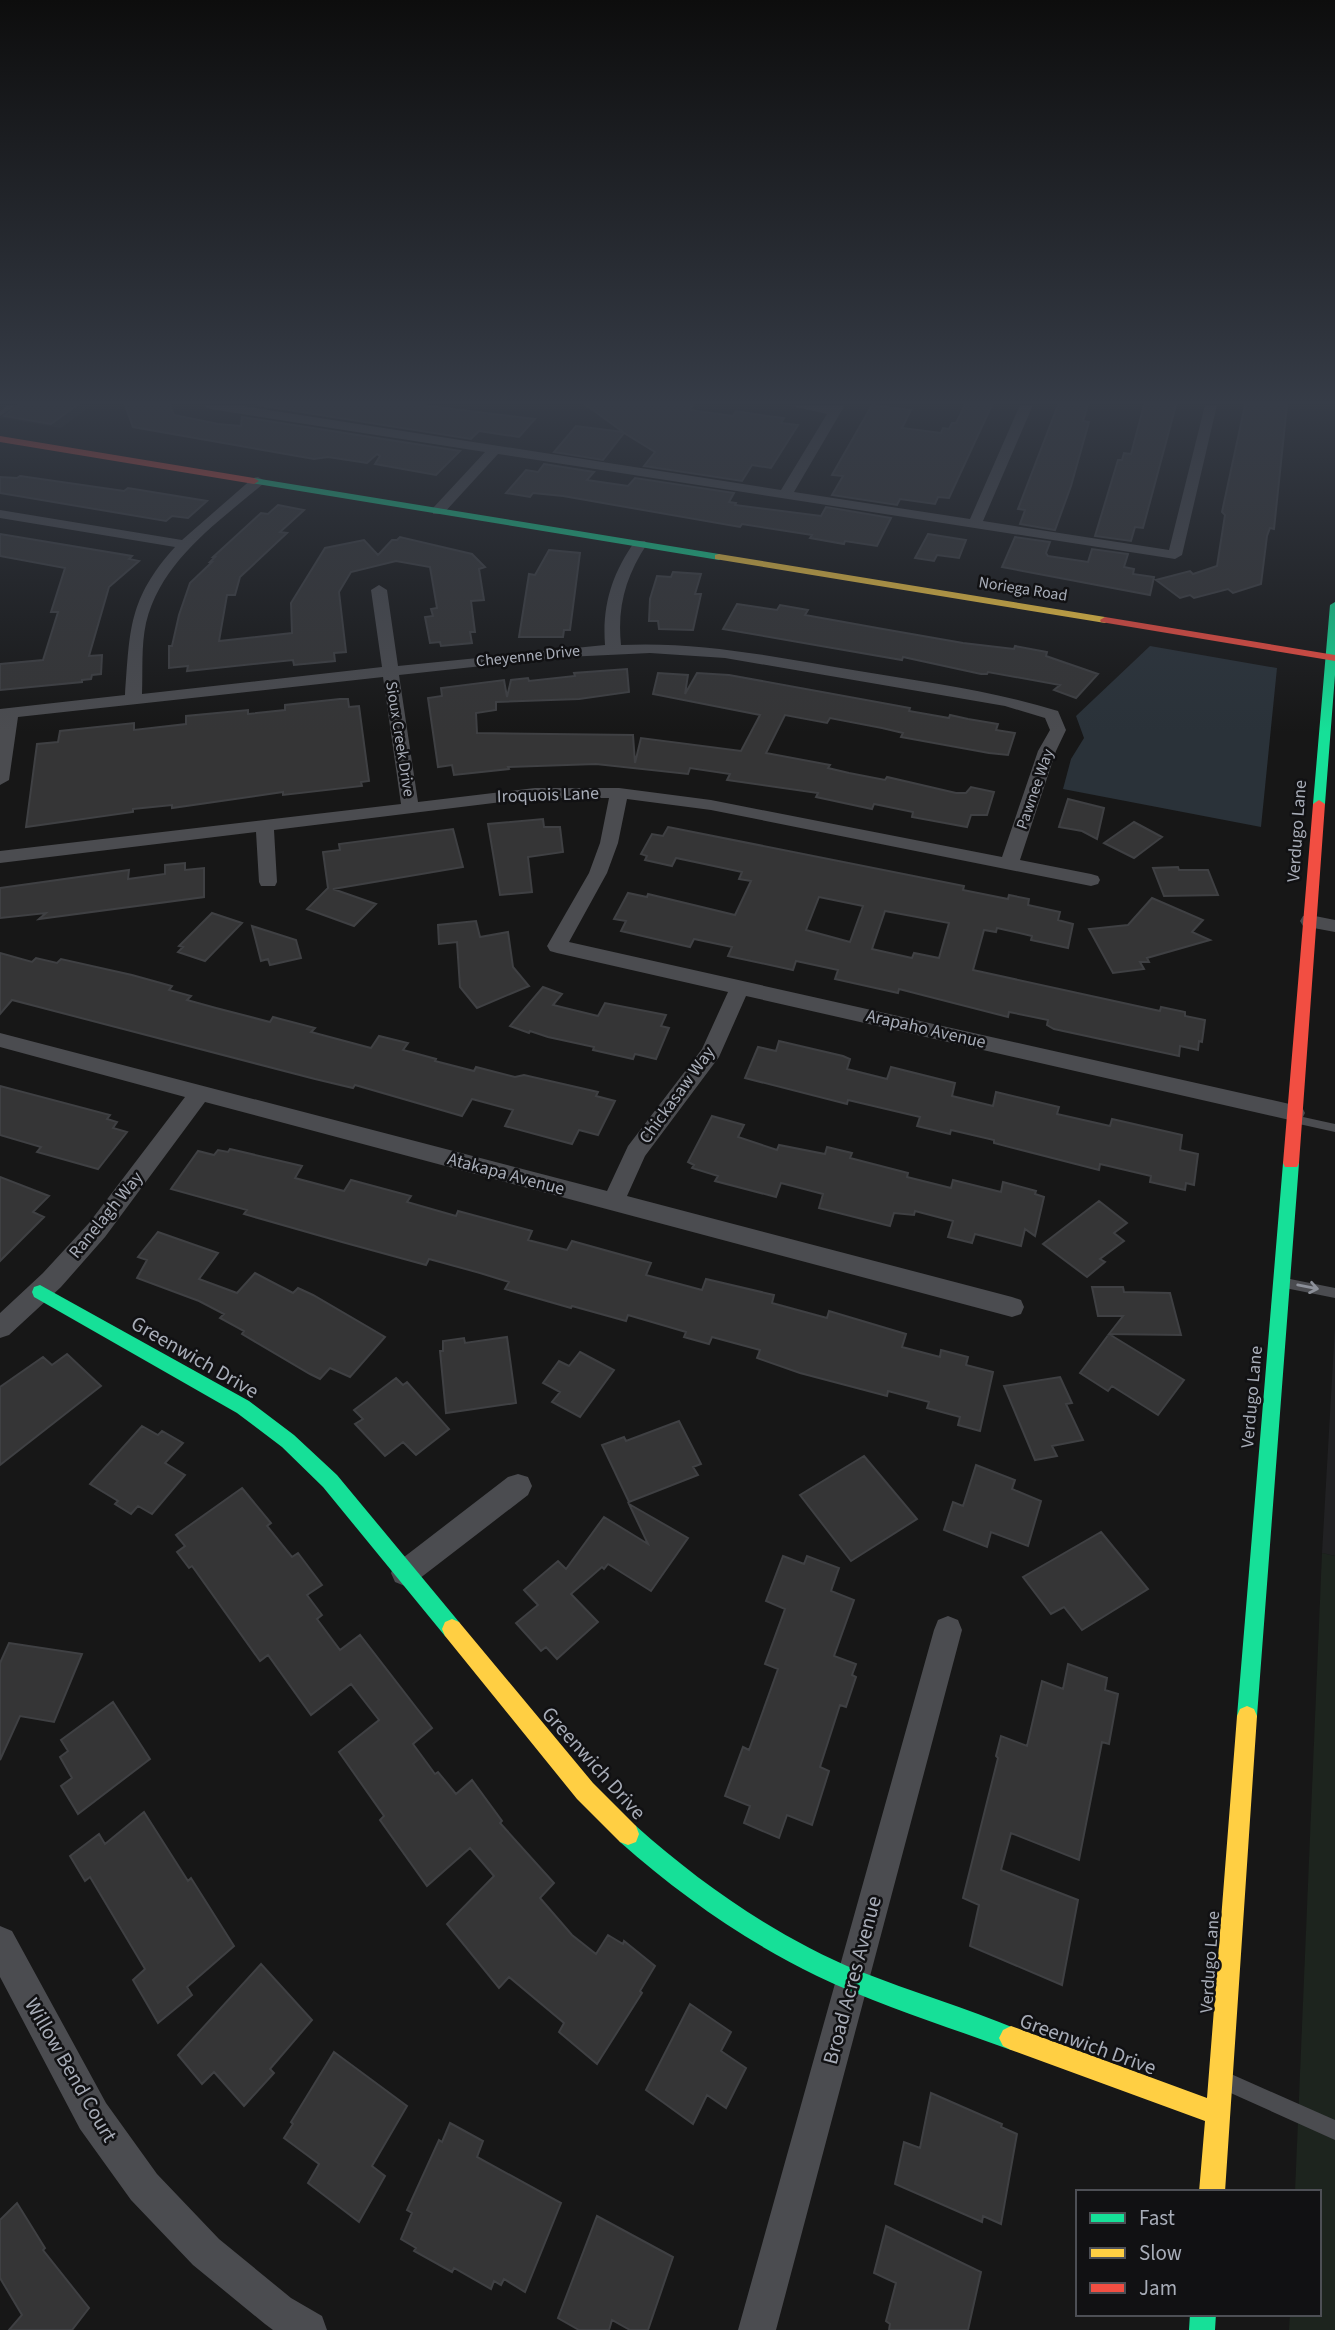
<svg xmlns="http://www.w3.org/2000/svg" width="1335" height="2330" font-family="'Source Sans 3',sans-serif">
  <rect width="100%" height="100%" fill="#171717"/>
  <path fill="#212123" d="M0,405H92L61,428L0,418Z
    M1335,1327V1556L1322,1553Z"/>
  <path fill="#1d241e" d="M1322,1553L1335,1556V2330H1289L1290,2314H1319V2192H1295Z"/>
  <path fill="#2a3239" d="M1150,646L1277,668L1261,827L1063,789L1071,759L1084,738L1076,716Z"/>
  <path fill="#353536" stroke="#3f4043" stroke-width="2" fill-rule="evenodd" d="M19,405H77L51,424L4,416Z
    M125,405H170L174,415L218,424L241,426L242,417L460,451L436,475L375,464L380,456L377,454L367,463L328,457L314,459L133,427Z
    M257,405H421L535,419L519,437L479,431L471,439Z
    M586,405H693L690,410L733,416L736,411L767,416L784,418L781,423L798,425L771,468L752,465L742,481L644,466L655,452L624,433L603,460L554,452L576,426L623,432Z
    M872,405L911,410L902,428L941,433L943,428L949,429L952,423H956L965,405H992L949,498L938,497L935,504L900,499L897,505L832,495L843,476L832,475Z
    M1058,405H1088L1083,421L1089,422L1071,486L1055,530L1020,524L1025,510L1018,509Z
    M1144,405H1176L1143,528L1135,527L1131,541L1095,536L1118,460H1122L1124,453L1131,454Z
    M1245,405H1287L1274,529L1270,528L1267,536L1261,584L1233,593L1228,589L1194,598L1190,595L1180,598L1156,580L1190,571L1193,574L1217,566L1225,515L1222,512Z
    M544,464L594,472L587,480L628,486L635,478L734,493L729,502L736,503L735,505L821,516L826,507L891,518L877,546L845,541L844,544L810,538L812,535L742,524L740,527L563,496L533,493L530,497L506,493L526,470L538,472Z
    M20,476L124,491L128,488L207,501L188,518L172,516L166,521L0,493V477L17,478Z
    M278,505L304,510L280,532L287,533L240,577L235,595H227L219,641L292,633L291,603L325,548L364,540L378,555L392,540H397L400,537L472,554L485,567L479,569L484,600L471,601L475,632H470L472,643L441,646L440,642L430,643L425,617L433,616L431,609L437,608L430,567L396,561L351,572L339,592L346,652L334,653L335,661L294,665L293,660L187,671L188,666L169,668V646H172L179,615L190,583L212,562H210L215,557H213L261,513L268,514Z
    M0,534L132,556L129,559L139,561L109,587L89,656L102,655L101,674L92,675L91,679L82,680V682L0,690V664L43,660L58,612H51L65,568L0,556Z
    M928,534L966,540L959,558L937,555L934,561L915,558Z
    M1015,537L1050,542L1046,553L1048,556L1088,562L1092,549L1128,554L1124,567L1134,569L1133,574L1154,577L1150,595L1002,567Z
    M549,550L580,553L570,630H564L563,637H519L529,574L535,575Z
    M673,572L701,574L695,594H701L693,630L659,629L658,621H649L650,599L657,576L671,577Z
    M737,604L777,610L780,605L808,610L805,615L883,629L963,643L1014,649L1015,646L1047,652L1046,656L1098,674L1076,698L1054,690L1060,685L988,672L987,674H981L903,657L902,660L723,629Z
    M627,669L629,692L579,699L496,702V710L476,713L477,733L633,735L635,763L641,738L741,751L760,715L653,694L658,673L688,675L685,694L697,673L729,675L910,708L909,711L949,718L950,715L968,719L998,724L996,730L1015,733L1008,755L989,753L901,737L903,733L882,728L830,718L827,723L785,715L766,753L830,765L828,768L849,773L885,780L887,777L956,793H966L971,787L994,792L987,815H971L967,827L912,817L913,812L874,804L872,809L816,797L818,793L727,780L730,774L690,768L688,774L596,764L508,767L509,769L454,775L452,765L438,767L428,698L442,696L441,688L504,680L507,697L511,680L528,678L529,681L575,676L574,673Z
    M340,699H348L349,707L359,706L369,781L361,782L362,786L283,795V792L172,808V805L133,809V812L26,827L37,744L58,742L60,731L134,723V730L186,724V716L248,710V714L285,710V705Z
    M1068,799L1104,808L1097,839L1082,831L1059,827Z
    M543,819L544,827H560L563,852L528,857L532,892L500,895L488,824Z
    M1134,822L1162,837L1134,858L1104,843Z
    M668,827L964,886L963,890L1008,899L1009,895L1029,899L1028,905L1060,912L1058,920L1073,924L1068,948L1031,940L1032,936L997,928L996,932L984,930L973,970L1160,1011L1161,1007L1185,1012V1016L1205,1020L1202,1042L1199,1041L1198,1050L1180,1046L1179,1056L1054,1029L1047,1025L1048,1020L1009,1012L1008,1017L899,989L898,993L835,979L838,970L796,961L793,970L728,956L732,947L694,939L690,947L621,931L626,921L614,919L628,893L647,897L648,894L735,915L751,881L739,879L742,872L676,858L672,866L645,860L647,856L641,854L652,834L663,836ZM819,897L863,906L850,942L806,930ZM885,911L949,923L939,958L914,953L912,958L872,949Z
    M453,829L463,867L333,889L376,904L354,926L307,909L328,888L323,852L340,850L339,844Z
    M185,863V870L204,868V897L39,919L46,913L0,918V888L129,870L128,879L165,874V865Z
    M1178,867L1179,870H1208L1218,895L1164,896L1153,868Z
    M1152,898L1203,920L1192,932L1210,940L1147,958L1149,962H1140L1144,969L1113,973L1089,929L1128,925Z
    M212,913L242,923L205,961L178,952L183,947L179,946Z
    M476,921L480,937L508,932L513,967L529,986L477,1008L460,987L457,942L439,944L438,925Z
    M252,926L296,940L301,958L270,965L268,959L261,961Z
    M0,953L32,962L36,958L57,963L61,959L132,975L172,986L169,990L191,996L187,1000L216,1008L270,1022L273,1017L315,1028L311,1032L371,1048L379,1036L408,1043L403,1050L436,1059L435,1061L474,1071L476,1067L515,1077L524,1075L598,1092L596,1096L615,1101L598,1135L579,1130L572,1144L505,1126L513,1110L472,1099L462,1116L355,1085L353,1088L315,1079L12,1000L0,1014Z
    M543,987L562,994L553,1005L598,1016L605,1003L666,1015L661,1026L669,1028L656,1059L635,1054L633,1059L593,1050L594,1047L548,1037L530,1031L529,1033L510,1026Z
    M779,1041L843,1056L850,1059L847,1069L887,1079L891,1067L955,1083L952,1096L993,1106L996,1092L1059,1107L1057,1114L1110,1126L1112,1119L1182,1135L1180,1150L1198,1154L1194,1185L1186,1183L1185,1190L1150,1182L1151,1176L1100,1164L1099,1170L994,1143V1140L951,1130L950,1134L917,1126L920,1117L848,1100L847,1104L745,1078L758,1047L776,1051Z
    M0,1086L110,1115L107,1119L117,1122L113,1128L127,1132L98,1169L37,1152L41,1147L0,1135Z
    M712,1116L744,1125L738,1137L777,1150L779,1145L825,1154L827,1147L852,1153L850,1158L908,1173L907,1177L951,1188L953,1180L1001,1192L1003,1182L1036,1191L1035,1194L1044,1197L1035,1236L1025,1229L1021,1246L975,1234L972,1243L948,1237L953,1221L915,1211L914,1215L894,1213L890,1226L819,1208L823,1194L781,1183L776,1197L715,1181L718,1176L692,1168L694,1165L688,1162Z
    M230,1149L302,1166L295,1178L344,1191L351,1180L411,1196L407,1202L456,1216L458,1211L532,1231L528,1240L567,1250L572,1241L651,1263L646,1275L702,1290L706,1279L774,1295L772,1303L827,1318L829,1311L906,1334L902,1347L940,1357L941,1350L968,1357L966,1365L993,1372L980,1431L958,1425L960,1417L927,1408L929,1402L888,1391L887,1396L800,1373L757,1358L760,1350L712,1337L709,1344L684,1337L686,1332L628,1315L626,1321L572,1306L571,1308L505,1289L509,1282L480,1273L429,1259L426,1265L342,1242L244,1214L247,1210L171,1189L198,1151L214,1155L218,1150L228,1152Z
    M0,1177L49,1196L33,1212L44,1217L0,1261Z
    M1099,1201L1127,1223L1114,1233L1124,1241L1100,1259L1105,1262L1087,1277L1043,1244Z
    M158,1232L218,1253L199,1279L237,1293L255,1273L293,1293L298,1288L313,1295L385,1337L350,1377L330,1368L320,1379L310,1374L242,1334L244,1331L220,1318L224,1314L199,1301L137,1278L147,1260L138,1257Z
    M1092,1287H1123L1124,1292L1170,1293L1181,1335L1109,1334L1123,1316H1098Z
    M1109,1334L1184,1380L1158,1415L1112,1386L1108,1391L1080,1373Z
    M507,1337L516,1403L446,1413L440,1351H443V1341L464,1338L465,1343Z
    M580,1352L614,1370L580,1417L552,1402L560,1392L543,1383L559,1361L569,1366Z
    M67,1354L101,1386L0,1465V1387L43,1357L52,1365Z
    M1060,1377L1072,1403L1066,1404L1083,1440L1052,1446L1057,1456L1035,1460L1004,1386Z
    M396,1378L403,1385L407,1382L449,1429L416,1455L403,1442L385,1456L355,1424L363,1419L354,1410Z
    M679,1421L701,1464L693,1467L698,1475L629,1502L602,1445L624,1437L626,1441Z
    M142,1426L158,1435L162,1431L183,1443L165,1463L185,1475L152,1514L138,1506L131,1514L115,1504L118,1501L90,1484Z
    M864,1456L917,1519L851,1561L800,1495Z
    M976,1465L1015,1480L1012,1489L1041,1501L1028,1546L991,1532L987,1547L944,1530L953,1502L963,1506Z
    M242,1488L271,1523L267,1526L292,1557L298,1553L322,1585L307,1595L322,1615L317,1619L340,1650L360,1635L432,1728L413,1744L435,1774L438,1772L456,1794L472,1780L502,1821L500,1823L554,1883L540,1898L572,1935L596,1954L608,1935L623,1944L624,1941L655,1966L640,1991L642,1993L597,2064L559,2032L564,2023L509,1977L499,1988L447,1924L494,1876L470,1848L427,1886L380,1820L384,1816L339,1752L379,1720L351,1684L311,1715L268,1655L260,1661L192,1566L189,1568L177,1552L185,1546L176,1535Z
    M629,1504L688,1538L651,1591L608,1564L604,1569L602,1567L571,1594L598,1622L557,1659L546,1647L541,1651L516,1623L538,1605L524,1590L558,1561L566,1569L604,1517L648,1544Z
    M1101,1532L1148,1589L1082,1630L1064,1607L1051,1614L1023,1577Z
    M783,1556L804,1564L807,1556L839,1568L831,1591L854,1600L834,1656L856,1664L852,1675L856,1677L846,1707L840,1705L820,1767L829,1771L812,1825L787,1815L779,1838L744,1823L750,1806L725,1796L743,1747L749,1750L778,1669L765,1664L785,1609L766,1601Z
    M9,1643L82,1654L54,1722L20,1716L0,1760V1663Z
    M1068,1664L1107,1678L1105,1690L1118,1694L1109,1744L1102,1742L1079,1860L1011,1833L1001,1870L1078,1900L1062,1985L970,1946L979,1905L963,1898L998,1758L996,1756L1001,1736L1027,1746L1042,1681L1063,1689Z
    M113,1702L150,1759L78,1814L61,1786L72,1778L60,1757L68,1751L61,1740Z
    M144,1812L188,1881L191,1878L234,1946L187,1987L192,1995L158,2023L133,1980L145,1969L90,1877L85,1881L70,1856L99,1834L105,1844Z
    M261,1964L312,2020L270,2069L274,2073L244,2106L214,2072L202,2084L178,2055Z
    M690,2004L731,2032L721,2051L746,2068L726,2108L707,2095L693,2124L646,2090Z
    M334,2052L407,2106L372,2166L385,2176L359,2222L308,2183L319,2164L284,2138L293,2124L291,2122Z
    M931,2093L1002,2124L1001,2127L1017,2134L1001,2224L983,2216L982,2222L895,2184L904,2142L920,2148Z
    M450,2123L483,2141L477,2157L561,2203L525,2292L504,2279L501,2285L494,2281L491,2289L454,2268L452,2272L414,2251L416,2248L401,2239L412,2213L407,2210L439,2140L442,2142Z
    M17,2203L45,2248L43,2250L89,2308L72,2330H9L22,2315L0,2278V2220Z
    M597,2216L673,2257L648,2330H630L612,2320L609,2330H579L558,2318Z
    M886,2226L981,2272L968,2330H889L890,2324L886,2321L896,2283L874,2273Z"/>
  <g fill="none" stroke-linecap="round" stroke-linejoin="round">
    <path fill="#4b4c50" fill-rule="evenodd" d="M8,405H16L0,416V411Z
      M1294,1115L1335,1124V1132L1290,1122L1288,1119L1290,1116Z
      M1285,1278L1335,1288V1298L1280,1287L1278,1283L1280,1279Z
      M1231,2074L1335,2120V2140L1224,2090L1222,2083L1224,2076Z"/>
    <path fill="#4b4c50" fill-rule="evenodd" d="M204,405H237L781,490L827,414L787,405H845L794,492L970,519L1020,405H1033L983,521L1169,550L1205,405H1217L1182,555L1175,559L498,454L443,514H433V508L485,452L210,409Z
      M258,477L265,481L263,484C217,523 161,561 146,623C141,646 143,670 142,694L382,667L371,590L379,585L387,590L398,666L605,645C602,605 612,574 635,541H645L647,544C626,576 617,606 621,645C701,641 780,658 859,671C926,682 993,691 1058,711L1066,730L1056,751L1020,860L1091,874L1098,876L1100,880L1098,884L1091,886L711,810L627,799L618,843L607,873L569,942L1294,1105L1302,1107L1305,1113L1302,1119L1294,1121L746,996L719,1057L645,1156L627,1196L1012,1297L1021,1300L1024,1307L1021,1314L1012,1317L205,1102L105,1237L61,1287L9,1335L0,1338V1313L43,1273L89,1223L185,1097L0,1047V1033L607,1191L628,1146L702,1049L728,992L557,953L550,951L547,946L589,873L600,843L609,798H535L274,830L277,882L275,886H261L259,882L256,832L0,863V851L401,804L383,677L18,717L9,780L0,785V709L125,695C130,630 128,599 175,547L0,518V510L182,540L253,478ZM650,653L725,658L1005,706L1045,718L1050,730L1038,751L1002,857L711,800L619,788H535L418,802L399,675L566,657Z
      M1310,915L1335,920V932L1303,926L1300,921L1303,916Z
      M518,1474L528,1477L532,1486L528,1495L415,1582L405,1586L395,1582L391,1573L395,1564L508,1477Z
      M948,1616L958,1620L962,1630L776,2330H738L934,1630L938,1620Z
      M0,1926L12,1931L106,2103L157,2174L219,2239L291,2298L322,2316L327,2330H273L265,2324L193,2265L131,2200L80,2129L0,1977Z"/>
    <path fill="#16e098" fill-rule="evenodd" d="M254,478L719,554L724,557L719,560L251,483V479Z
      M1335,602V675L1325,804L1319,808L1313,804L1330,605Z
      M1291,1157L1297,1159L1299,1163L1257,1716L1254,1723L1247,1726L1240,1723L1237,1716L1283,1163L1285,1159Z
      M40,1285L249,1401L294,1435L337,1475L459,1622L462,1629L459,1636L452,1639L445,1636L323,1487L282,1447L237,1413L34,1297L32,1292L34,1287Z
      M628,1823L636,1826C702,1885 777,1937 859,1971C912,1992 967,2008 1019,2030L1023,2038L1019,2046L1011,2050C946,2026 880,2006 817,1976C745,1941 680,1895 620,1842L617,1834L620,1826Z
      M1190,2314H1216L1215,2330H1189Z"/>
    <path fill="#ffcf43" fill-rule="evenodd" d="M719,554L1105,617L1110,620L1105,623L715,559V555Z
      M452,1619L459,1622L593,1783L636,1826L639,1834L636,1842L628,1845L620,1842L577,1799L445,1636L442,1629L445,1622Z
      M1247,1706L1254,1709L1257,1716L1225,2192H1199L1205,2121L1011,2050L1003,2046L999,2038L1003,2030L1011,2026L1207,2098L1237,1716L1240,1709Z"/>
    <path fill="#f24e42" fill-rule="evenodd" d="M0,436L254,478L259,481L254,484L0,442Z
      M1105,617L1335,655V661L1101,622L1100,620Z
      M1319,800L1325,804L1299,1163L1297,1167H1285L1283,1163L1313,804Z"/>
  </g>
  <defs><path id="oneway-shaft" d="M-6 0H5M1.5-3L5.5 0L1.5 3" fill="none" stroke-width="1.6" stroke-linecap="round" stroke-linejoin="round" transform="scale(1.75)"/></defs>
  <use stroke="#8c9099" href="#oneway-shaft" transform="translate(1308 1287) rotate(11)"/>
  <linearGradient id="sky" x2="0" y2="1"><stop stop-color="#0d0d0d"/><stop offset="0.55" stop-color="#363c47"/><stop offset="1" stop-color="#363c47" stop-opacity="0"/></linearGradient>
  <rect width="1335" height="732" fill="url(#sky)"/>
  <g text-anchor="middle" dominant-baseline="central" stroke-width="5" stroke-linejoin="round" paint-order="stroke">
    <g font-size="16" fill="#a8adb8" stroke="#111113">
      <text transform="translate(1023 589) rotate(9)">Noriega Road</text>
      <text transform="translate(528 656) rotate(-6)">Cheyenne Drive</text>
      <text transform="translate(400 739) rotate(81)">Sioux Creek Drive</text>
      <text transform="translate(1035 789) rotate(-71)">Pawnee Way</text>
    </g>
    <g font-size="18" fill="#a8adb8" stroke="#111113">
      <text transform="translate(548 795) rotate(-2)">Iroquois Lane</text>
      <text transform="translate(1297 831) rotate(-86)">Verdugo Lane</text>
      <text transform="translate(926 1029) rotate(13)">Arapaho Avenue</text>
      <text transform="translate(677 1095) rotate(-54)">Chickasaw Way</text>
      <text transform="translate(506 1174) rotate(15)">Atakapa Avenue</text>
      <text transform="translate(106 1215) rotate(-51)">Ranelagh Way</text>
      <text transform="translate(1252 1397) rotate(-85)">Verdugo Lane</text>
      <text transform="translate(1210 1962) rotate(-86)">Verdugo Lane</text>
    </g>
    <g font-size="21" fill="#a8adb8" stroke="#111113">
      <text transform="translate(195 1357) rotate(30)">Greenwich Drive</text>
      <text transform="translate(594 1763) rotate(48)">Greenwich Drive</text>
      <text transform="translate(852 1980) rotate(-75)">Broad Acres Avenue</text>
      <text transform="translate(1088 2044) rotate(20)">Greenwich Drive</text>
      <text transform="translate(71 2070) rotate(60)">Willow Bend Court</text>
    </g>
  </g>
  <rect x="1076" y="2190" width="245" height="126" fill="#111113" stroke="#4d4f55" stroke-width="2"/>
  <rect x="1090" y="2213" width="35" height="10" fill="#16e098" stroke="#4d4f55" stroke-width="2"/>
  <text x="1139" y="2225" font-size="21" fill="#a8adb8">Fast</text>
  <rect x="1090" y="2248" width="35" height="10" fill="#ffcf43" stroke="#4d4f55" stroke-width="2"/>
  <text x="1139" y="2260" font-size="21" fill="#a8adb8">Slow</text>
  <rect x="1090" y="2283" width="35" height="10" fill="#f24e42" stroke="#4d4f55" stroke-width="2"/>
  <text x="1139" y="2295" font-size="21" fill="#a8adb8">Jam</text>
</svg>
